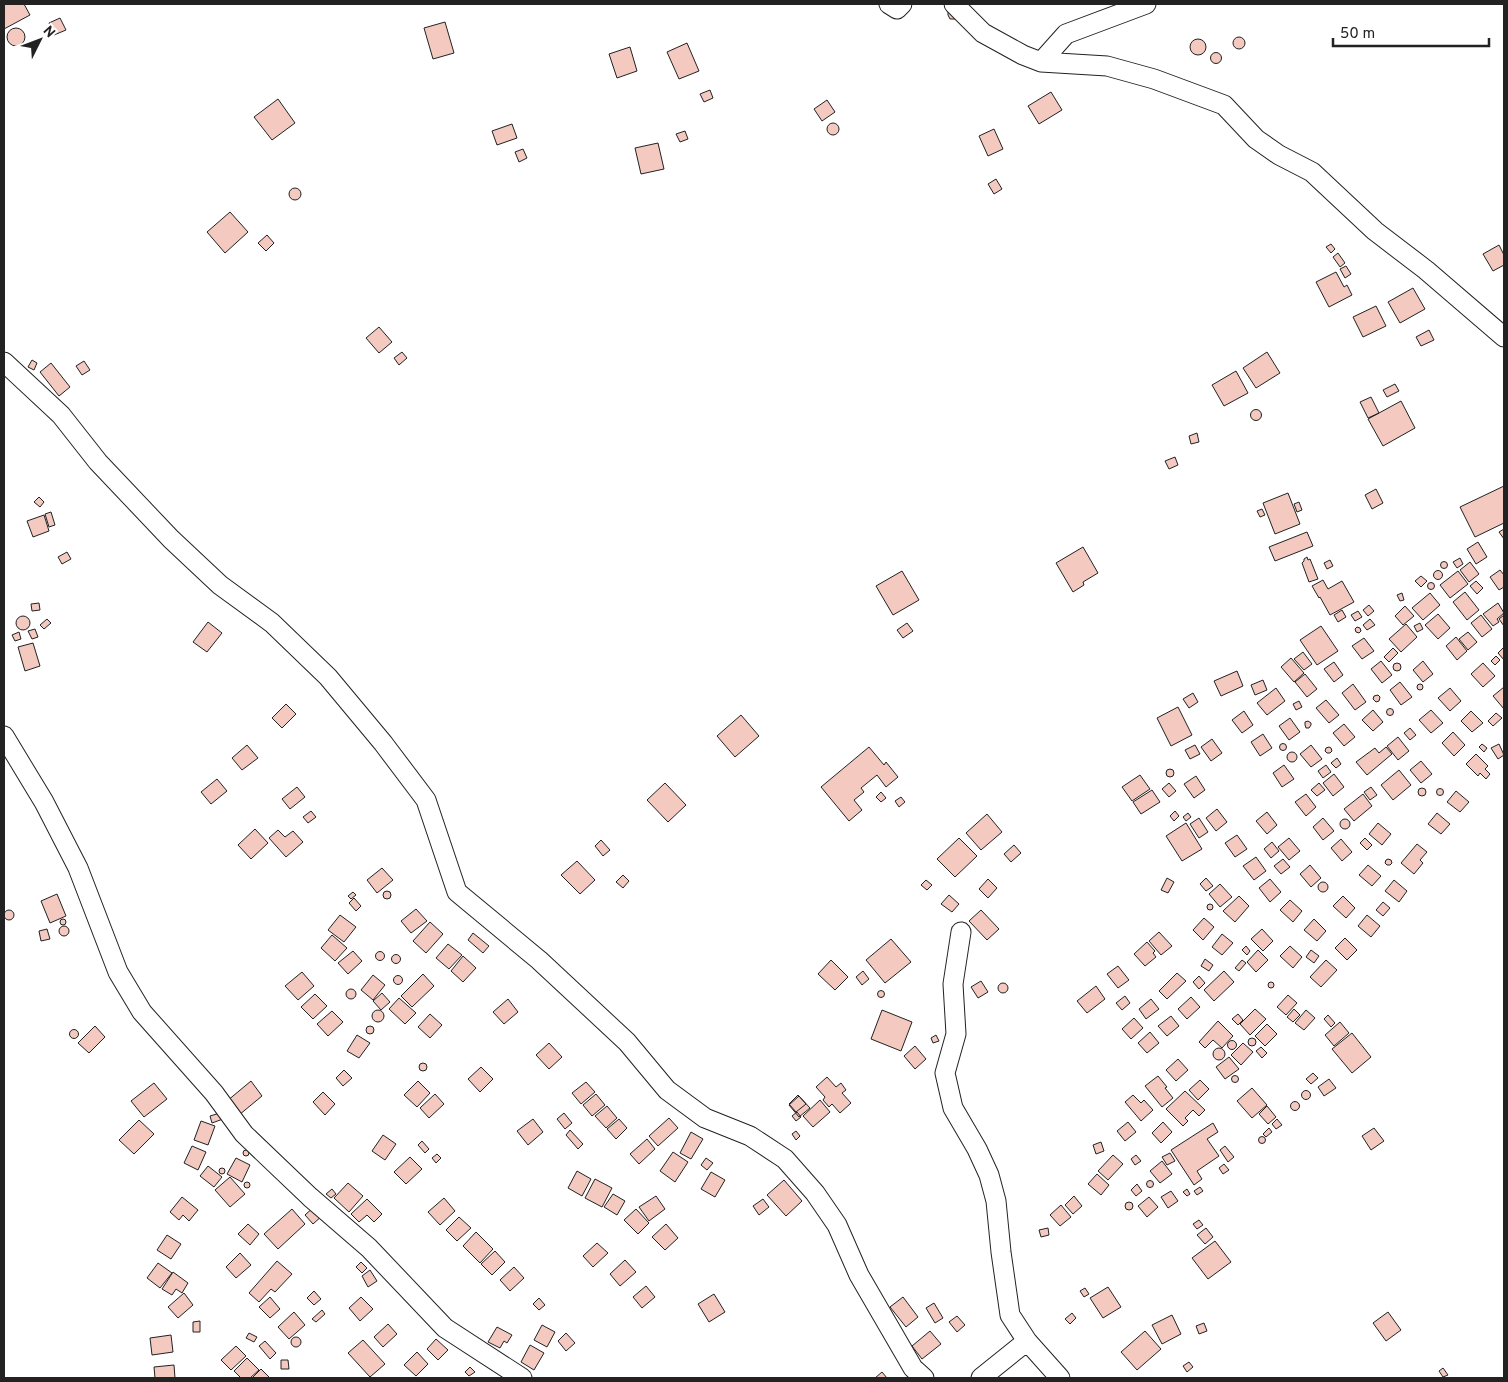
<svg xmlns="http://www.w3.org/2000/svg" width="1508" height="1382" font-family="Overpass,sans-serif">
  <rect width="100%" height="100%" fill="#fff"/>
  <path fill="#f3c9c0" stroke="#222" d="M4,4H24L30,15L4,29Z
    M948,11L958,16L955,19H950L948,15Z
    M60,18L66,30L54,35L49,23Z
    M445,22L454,53L433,59L424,28Z
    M7 37a9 9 0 1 1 18 0a9 9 0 1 1-18 0Z
    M1233 43a6 6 0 1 1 12 0a6 6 0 1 1-12 0Z
    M1190 47a8 8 0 1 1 16 0a8 8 0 1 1-16 0Z
    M687,43L699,71L679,79L667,52Z
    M630,47L637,71L617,78L609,54Z
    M1210.5 58a5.5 5.5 0 1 1 11 0a5.5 5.5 0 1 1-11 0Z
    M710,90L713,98L704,102L700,94Z
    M1051,92L1062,110L1039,124L1028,106Z
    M278,99L295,123L272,140L254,117Z
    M827,100L835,112L822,121L814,109Z
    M827 129a6 6 0 1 1 12 0a6 6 0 1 1-12 0Z
    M512,124L517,138L497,145L492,131Z
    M994,129L1003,149L988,156L979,136Z
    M685,131L688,139L680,142L676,134Z
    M658,143L664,169L641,174L635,148Z
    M523,149L527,158L519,162L515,152Z
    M996,179L1002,189L994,194L988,184Z
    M289 194a6 6 0 1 1 12 0a6 6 0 1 1-12 0Z
    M230,212L248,232L225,253L207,232Z
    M267,235L274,243L266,251L258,243Z
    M1331,244L1335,249L1331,253L1326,247Z
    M1499,245L1504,255V265L1493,271L1483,254Z
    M1338,253L1345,263L1340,267L1333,257Z
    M1346,266L1351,274L1345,278L1340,269Z
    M1336,272L1344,287L1347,285L1352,295L1329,307L1316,282Z
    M1413,288L1425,309L1400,323L1388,302Z
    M1376,306L1386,326L1363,337L1353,317Z
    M379,327L392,342L379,353L366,338Z
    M1429,330L1434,340L1421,346L1416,337Z
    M402,352L407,358L399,365L394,358Z
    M1267,352L1280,373L1256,388L1243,368Z
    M32,360L37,363L34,370L28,367Z
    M84,361L90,370L82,375L76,366Z
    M51,363L70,387L59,396L40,372Z
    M1236,371L1248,393L1224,406L1212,385Z
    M1395,384L1399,391L1387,397L1383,390Z
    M1371,397L1379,413L1368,418L1360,402Z
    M1401,401L1415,428L1383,446L1368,419Z
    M1250.5 415a5.5 5.5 0 1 1 11 0a5.5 5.5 0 1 1-11 0Z
    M1197,433L1199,442L1191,444L1189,436Z
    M1175,457L1178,465L1169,469L1165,461Z
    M1504,486V523L1475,537L1460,507Z
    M1376,489L1383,503L1372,509L1365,495Z
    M1288,493L1300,524L1275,534L1263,503Z
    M39,497L44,502L40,507L34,502Z
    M1299,502L1302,510L1297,512L1294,504Z
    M1262,509L1265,515L1260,517L1257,511Z
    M51,512L55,525L49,527L45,514Z
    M44,515L49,531L33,537L27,521Z
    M1504,529V539L1499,532Z
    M1307,532L1313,546L1275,561L1269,547Z
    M1478,542L1487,557L1476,564L1467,549Z
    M1083,547L1098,573L1083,582L1084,585L1073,592L1056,563Z
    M67,552L71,559L62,564L58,557Z
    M1307,557L1308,560L1310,559L1318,579L1309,582L1302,563L1304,561V559Z
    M1460,558L1463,564L1457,568L1453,562Z
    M1330,560L1333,566L1327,569L1324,563Z
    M1440.5 565a3.5 3.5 0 1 1 7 0a3.5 3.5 0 1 1-7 0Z
    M1470,562L1479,574L1469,582L1460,570Z
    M1500,570L1504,575V587L1499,590L1490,577Z
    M1433.5 575a4.5 4.5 0 1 1 9 0a4.5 4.5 0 1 1-9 0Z
    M902,571L919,600L893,615L876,586Z
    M1458,571L1468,584L1450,598L1440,585Z
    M1421,576L1427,581L1421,587L1415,581Z
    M1323,580L1328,589L1342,581L1354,602L1330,615L1320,597L1319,598L1312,586Z
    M1476,581L1483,588L1477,594L1470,586Z
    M1427.5 586a3.5 3.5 0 1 1 7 0a3.5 3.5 0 1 1-7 0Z
    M1465,592L1479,610L1467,620L1453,602Z
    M1402,593L1404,600L1400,601L1397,595Z
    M1430,593L1440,605L1423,620L1412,608Z
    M39,603L40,610L32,611L31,604Z
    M1498,603L1504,613L1497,619L1499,622L1493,626L1483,614Z
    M1369,605L1374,611L1368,616L1363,610Z
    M1405,606L1414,616L1403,625L1395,616Z
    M1342,610L1346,617L1338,622L1334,615Z
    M1358,611L1362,617L1355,621L1351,615Z
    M1438,614L1450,628L1438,639L1425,625Z
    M1481,615L1492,629L1482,637L1471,623Z
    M1504,615V626L1499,619Z
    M16 623a7 7 0 1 1 14 0a7 7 0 1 1-14 0Z
    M47,619L51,623L44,629L40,625Z
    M1370,619L1375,625L1367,630L1363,625Z
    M208,622L222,633L207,652L193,642Z
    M907,623L913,631L903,638L897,630Z
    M1420,623L1423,629L1417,632L1414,626Z
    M1406,624L1417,637L1401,652L1389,639Z
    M1321,626L1338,651L1317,665L1300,640Z
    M1357,627L1360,628L1361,631L1359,633L1356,632L1355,629Z
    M35,629L38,637L32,639L28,631Z
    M19,632L21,639L15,641L12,635Z
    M1468,632L1477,642L1468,650L1459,639Z
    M1456,637L1467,651L1457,660L1446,646Z
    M1364,638L1374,651L1362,659L1352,646Z
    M33,643L40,666L25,671L18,647Z
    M1504,647V660L1498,653Z
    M1393,648L1398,653L1389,662L1384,657Z
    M1303,652L1312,664L1304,670L1294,659Z
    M1496,656L1500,660L1495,665L1491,661Z
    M1291,658L1304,673L1294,682L1281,667Z
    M1381,661L1392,675L1382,683L1371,669Z
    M1423,661L1433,674L1423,682L1413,670Z
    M1334,662L1343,675L1334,682L1324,669Z
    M1483,663L1495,676L1483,687L1471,674Z
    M1393 667a4 4 0 1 1 8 0a4 4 0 1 1-8 0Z
    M1237,671L1243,686L1221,696L1214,681Z
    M1305,674L1317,689L1307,697L1295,682Z
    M1263,680L1267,690L1255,695L1251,685Z
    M1400,682L1412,697L1401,705L1390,690Z
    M1417 687a3 3 0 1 1 6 0a3 3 0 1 1-6 0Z
    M1353,684L1366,702L1355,710L1342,693Z
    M1504,687V709L1493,696Z
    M1276,688L1285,701L1267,715L1257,703Z
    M1450,688L1461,701L1450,711L1438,698Z
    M1193,693L1198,702L1189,708L1183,699Z
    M1378,695L1380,697L1379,701L1376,702L1373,699L1374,696Z
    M1326,700L1339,715L1329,723L1316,708Z
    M1299,701L1302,707L1296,710L1293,704Z
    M286,704L296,714L282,728L272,718Z
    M1178,707L1192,735L1171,746L1157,718Z
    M1386.5 712a3.5 3.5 0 1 1 7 0a3.5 3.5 0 1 1-7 0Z
    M1373,710L1383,722L1373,731L1362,720Z
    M1431,710L1443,723L1431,733L1419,720Z
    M1244,711L1253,725L1242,733L1232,720Z
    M1471,711L1483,723L1472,732L1461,721Z
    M1496,713L1502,718L1493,726L1488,721Z
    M741,715L759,736L735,757L717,736Z
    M1290,718L1300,732L1289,740L1279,726Z
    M1308,721L1311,723V725L1309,728H1306L1305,725V722Z
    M1344,724L1355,737L1344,746L1333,733Z
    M1410,728L1416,735L1410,740L1404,733Z
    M1453,732L1465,745L1454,756L1442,743Z
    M1263,734L1272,748L1260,756L1251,742Z
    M1398,737L1409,751L1398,760L1387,746Z
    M1212,739L1222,753L1211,761L1201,747Z
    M1279.5 747a3.5 3.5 0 1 1 7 0a3.5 3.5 0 1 1-7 0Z
    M1482,744L1487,748L1484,752L1479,747Z
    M1499,744L1504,755L1498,759L1491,748Z
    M247,745L258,758L242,770L232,758Z
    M1195,745L1200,754L1190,759L1185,750Z
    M1311,745L1322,759L1311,767L1300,754Z
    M869,747L884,765L886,762L898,777L886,787L877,775L861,788L864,792L854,800L862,810L849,821L821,787Z
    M1329,747L1331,748L1332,751L1330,753H1327L1325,751L1326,748Z
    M1386,747L1392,754L1367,775L1356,762L1375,748L1379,753Z
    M1287 757a5 5 0 1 1 10 0a5 5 0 1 1-10 0Z
    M1476,754L1488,766L1485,769L1490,774L1486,779L1480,773L1478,776L1466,764Z
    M1337,758L1341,764L1336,768L1331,763Z
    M1421,761L1432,774L1421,783L1410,770Z
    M1284,765L1294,779L1282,787L1273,773Z
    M1326,765L1331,772L1323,778L1318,771Z
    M1166 773a4 4 0 1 1 8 0a4 4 0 1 1-8 0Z
    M1399,770L1411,785L1393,800L1381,785Z
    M1334,774L1344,787L1333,796L1323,783Z
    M1140,775L1150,789L1132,801L1122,787Z
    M1196,776L1205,790L1194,798L1184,784Z
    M217,779L227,791L211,804L201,792Z
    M665,783L686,805L668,822L647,800Z
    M1169,783L1176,791L1169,797L1162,789Z
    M1319,783L1325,790L1317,796L1311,790Z
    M297,787L305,797L290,809L282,799Z
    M1371,787L1377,795L1370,800L1364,792Z
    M1418 792a4 4 0 1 1 8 0a4 4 0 1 1-8 0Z
    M1436.5 792a3.5 3.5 0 1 1 7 0a3.5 3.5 0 1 1-7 0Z
    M1152,790L1160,802L1141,814L1133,802Z
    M1456,791L1469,802L1460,812L1447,802Z
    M881,792L886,798L881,802L876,797Z
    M1306,794L1316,807L1306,816L1295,802Z
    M1363,794L1372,806L1354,821L1344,809Z
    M901,797L905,802L899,807L895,801Z
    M1217,809L1227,822L1216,831L1206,818Z
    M311,811L316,817L308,823L303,817Z
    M1175,811L1179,816L1174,821L1170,816Z
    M1267,812L1277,825L1267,834L1256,821Z
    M1188,813L1191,817L1186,821L1183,817Z
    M1437,813L1450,824L1441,834L1428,824Z
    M987,814L1002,832L981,850L966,833Z
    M1199,818L1208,832L1199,838L1190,824Z
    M1323,818L1334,831L1323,840L1313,827Z
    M1340 824a5 5 0 1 1 10 0a5 5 0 1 1-10 0Z
    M1186,823L1202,849L1182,861L1166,836Z
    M1378,823L1391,834L1382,845L1369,834Z
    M255,829L268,843L251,859L238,845Z
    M278,830L285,837L293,831L303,842L286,857L269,838Z
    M1237,835L1247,849L1235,857L1225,843Z
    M959,838L977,856L955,877L937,859Z
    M1289,838L1300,851L1289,860L1278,847Z
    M1365,838L1372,845L1367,850L1360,843Z
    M1341,839L1352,852L1342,861L1331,848Z
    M601,840L610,850L603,856L595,846Z
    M1272,842L1279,851L1271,858L1264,849Z
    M1417,844L1427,852L1420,860L1423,863L1414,874L1401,863Z
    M1014,845L1021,853L1011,862L1004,854Z
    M1256,857L1266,871L1254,880L1243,866Z
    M1283,859L1290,867L1281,874L1274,866Z
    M1388,859L1391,860L1392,863L1390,865H1387L1385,863L1386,860Z
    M577,861L595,880L580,894L561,875Z
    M1310,865L1321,878L1311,887L1300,874Z
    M1368,865L1381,876L1372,886L1359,875Z
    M382,868L393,880L377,893L367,880Z
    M623,875L629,881L623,888L616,882Z
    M1167,878L1174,882L1168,893L1161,890Z
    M1206,878L1213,886L1206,891L1200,884Z
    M988,879L997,888L988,898L979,889Z
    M1270,879L1281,892L1270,902L1259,888Z
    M926,880L932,885L927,890L921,885Z
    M1394,880L1407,891L1399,902L1385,891Z
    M1318 887a5 5 0 1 1 10 0a5 5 0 1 1-10 0Z
    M1220,884L1232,897L1220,907L1209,894Z
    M383 895a4 4 0 1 1 8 0a4 4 0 1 1-8 0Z
    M353,892L356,895L351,899L348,896Z
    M57,894L66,916L50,923L41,901Z
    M949,895L959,904L952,912L941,904Z
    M1239,896L1249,906L1235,922L1223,911Z
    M1343,896L1355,908L1346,918L1333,906Z
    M354,898L361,906L356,911L349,903Z
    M1290,900L1302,911L1293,922L1280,910Z
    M1383,902L1390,908L1383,916L1376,910Z
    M1207 907a3 3 0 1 1 6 0a3 3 0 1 1-6 0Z
    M416,909L427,921L411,933L401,921Z
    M4 915a5 5 0 1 1 10 0a5 5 0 1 1-10 0Z
    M981,910L999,929L987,940L969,921Z
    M340,915L356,927L344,942L328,930Z
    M1367,915L1380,926L1371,937L1358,926Z
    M1204,918L1214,927L1203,940L1193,930Z
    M1314,919L1326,931L1317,941L1304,930Z
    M60 922a3 3 0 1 1 6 0a3 3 0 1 1-6 0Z
    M430,922L443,934L426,953L413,941Z
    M59 931a5 5 0 1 1 10 0a5 5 0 1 1-10 0Z
    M47,929L50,939L41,941L39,931Z
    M1262,929L1273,941L1263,951L1251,939Z
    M1159,932L1172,946L1161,955L1149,941Z
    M473,933L489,946L483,953L468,940Z
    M1222,934L1233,943L1222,955L1212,947Z
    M332,935L347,948L335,961L321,948Z
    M1345,938L1357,950L1347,960L1335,948Z
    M891,939L911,962L885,983L866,960Z
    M1147,942L1155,951L1153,953L1156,957L1145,966L1134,954Z
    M448,944L462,955L449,969L436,958Z
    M1246,946L1250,951L1247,955L1242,950Z
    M1290,946L1302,957L1293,968L1280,956Z
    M1258,950L1268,960L1256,972L1247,962Z
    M1311,950L1319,956L1314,963L1306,957Z
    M353,951L362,961L348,974L338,963Z
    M375.5 956a4.5 4.5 0 1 1 9 0a4.5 4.5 0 1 1-9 0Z
    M391.5 959a4.5 4.5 0 1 1 9 0a4.5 4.5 0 1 1-9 0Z
    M463,956L476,968L463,982L451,971Z
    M1205,959L1213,965L1209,971L1201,966Z
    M831,960L848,977L835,990L818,974Z
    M1242,960L1246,963L1239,971L1235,968Z
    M1326,960L1337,970L1321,987L1310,977Z
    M1118,966L1129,980L1118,988L1107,974Z
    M863,971L869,979L862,985L856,977Z
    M1224,971L1234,982L1214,1001L1204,990Z
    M302,972L314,986L298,1000L285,986Z
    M1177,973L1186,981L1167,999L1159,991Z
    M423,974L434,986L412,1007L401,996Z
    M373,975L385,985L373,1000L361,990Z
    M393.5 980a4.5 4.5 0 1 1 9 0a4.5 4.5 0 1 1-9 0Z
    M1199,976L1205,983L1199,989L1193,982Z
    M981,981L988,992L978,998L971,987Z
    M1268 985a3 3 0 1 1 6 0a3 3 0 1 1-6 0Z
    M998 988a5 5 0 1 1 10 0a5 5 0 1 1-10 0Z
    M1096,986L1105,999L1087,1013L1077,1001Z
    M346 994a5 5 0 1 1 10 0a5 5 0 1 1-10 0Z
    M877.5 994a3.5 3.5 0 1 1 7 0a3.5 3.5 0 1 1-7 0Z
    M382,993L390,1002L381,1010L373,1001Z
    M315,994L327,1006L313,1019L301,1007Z
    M1288,995L1297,1003L1286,1015L1277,1007Z
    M1125,996L1130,1003L1122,1010L1116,1003Z
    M1191,997L1200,1007L1187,1019L1178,1009Z
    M399,998L416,1013L405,1024L389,1009Z
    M508,999L518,1012L504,1024L493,1012Z
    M1151,999L1159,1009L1146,1019L1139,1009Z
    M1255,1009L1266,1019L1250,1035L1240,1024Z
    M1294,1009L1300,1015L1293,1022L1287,1017Z
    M882,1010L912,1022L901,1051L871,1039Z
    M1306,1010L1315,1018L1304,1030L1295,1023Z
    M372 1016a6 6 0 1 1 12 0a6 6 0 1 1-12 0Z
    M332,1011L343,1022L328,1036L317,1024Z
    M430,1014L442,1025L430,1038L418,1027Z
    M1238,1014L1243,1020L1238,1025L1232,1019Z
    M1328,1015L1335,1023L1331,1027L1324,1019Z
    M1171,1016L1179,1026L1167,1036L1158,1026Z
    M1134,1018L1143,1028L1131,1039L1122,1029Z
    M1218,1021L1233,1036L1222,1048L1213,1040L1205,1048L1199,1042Z
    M1340,1022L1349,1033L1334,1046L1325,1035Z
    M1267,1024L1277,1034L1265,1046L1255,1036Z
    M366 1030a4 4 0 1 1 8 0a4 4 0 1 1-8 0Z
    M95,1026L105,1037L89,1053L78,1043Z
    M69.5 1034a4.5 4.5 0 1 1 9 0a4.5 4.5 0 1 1-9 0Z
    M1150,1032L1159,1043L1147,1053L1138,1043Z
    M1352,1033L1371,1057L1352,1073L1332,1049Z
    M357,1035L370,1043L359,1058L347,1051Z
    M936,1035L939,1041L933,1043L931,1038Z
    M1248 1042a4 4 0 1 1 8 0a4 4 0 1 1-8 0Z
    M1227.5 1045a4.5 4.5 0 1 1 9 0a4.5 4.5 0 1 1-9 0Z
    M549,1043L562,1057L549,1069L536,1055Z
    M1243,1043L1253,1052L1241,1065L1231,1055Z
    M915,1046L926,1059L915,1069L904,1056Z
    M1261,1047L1267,1053L1262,1058L1256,1051Z
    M1213 1054a6 6 0 1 1 12 0a6 6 0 1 1-12 0Z
    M1229,1057L1239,1069L1225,1079L1216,1067Z
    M1178,1059L1188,1070L1176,1081L1166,1070Z
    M419 1067a4 4 0 1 1 8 0a4 4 0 1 1-8 0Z
    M481,1067L493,1079L480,1092L468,1079Z
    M344,1070L352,1078L343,1086L336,1078Z
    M1313,1073L1318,1078L1311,1084L1306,1079Z
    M1231.5 1079a3.5 3.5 0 1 1 7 0a3.5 3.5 0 1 1-7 0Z
    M1158,1076L1167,1087L1165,1088L1173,1098L1162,1107L1145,1086Z
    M827,1077L836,1087L841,1083L846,1090L842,1093L851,1103L840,1113L832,1104L829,1107L823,1100L825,1097L816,1087Z
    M1329,1079L1336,1088L1324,1096L1318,1087Z
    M1200,1080L1209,1089L1198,1100L1189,1090Z
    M251,1081L262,1096L239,1115L227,1101Z
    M418,1081L430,1093L417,1107L404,1095Z
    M586,1082L595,1092L581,1104L572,1093Z
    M154,1083L167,1099L144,1117L131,1101Z
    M1252,1088L1267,1105L1252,1118L1237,1101Z
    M1301.5 1095a4.5 4.5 0 1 1 9 0a4.5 4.5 0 1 1-9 0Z
    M1185,1091L1205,1110L1199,1116L1193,1110L1185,1118L1188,1121L1183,1126L1166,1109Z
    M323,1092L335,1104L325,1115L313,1102Z
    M435,1094L444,1104L429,1118L420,1108Z
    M596,1094L605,1105L592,1116L583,1105Z
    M798,1095L806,1104L796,1112L789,1104Z
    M1133,1095L1141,1103L1144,1100L1153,1110L1141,1121L1125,1102Z
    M799,1096L810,1108L799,1117L789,1105Z
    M820,1100L830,1112L813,1127L803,1116Z
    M1290.5 1106a4.5 4.5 0 1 1 9 0a4.5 4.5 0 1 1-9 0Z
    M607,1106L617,1118L606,1128L595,1116Z
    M1267,1106L1276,1117L1268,1124L1259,1114Z
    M797,1112L801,1117L796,1121L792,1116Z
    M220,1113L223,1119L212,1123L210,1116Z
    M564,1113L572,1123L565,1129L557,1119Z
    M669,1118L678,1128L658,1146L649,1136Z
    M533,1119L543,1132L528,1145L517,1131Z
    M619,1119L627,1128L616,1139L607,1129Z
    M1277,1119L1282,1125L1276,1129L1272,1124Z
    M139,1120L154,1134L134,1154L119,1140Z
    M201,1121L215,1126L208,1145L194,1140Z
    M1128,1122L1136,1132L1125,1141L1117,1131Z
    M1163,1122L1172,1132L1161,1143L1152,1133Z
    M1213,1123L1218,1132L1207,1139L1219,1156L1197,1171L1202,1179L1194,1185L1171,1150Z
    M1269,1128L1272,1132L1266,1137L1263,1134Z
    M1374,1128L1384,1141L1371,1150L1362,1136Z
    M570,1130L583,1144L578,1149L566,1135Z
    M796,1131L800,1136L796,1140L792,1134Z
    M691,1132L703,1139L691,1159L680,1153Z
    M383,1135L396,1144L385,1160L372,1151Z
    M1258.5 1140a3.5 3.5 0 1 1 7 0a3.5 3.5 0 1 1-7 0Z
    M647,1139L655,1149L639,1164L630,1154Z
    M422,1141L429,1149L425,1153L418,1145Z
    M1101,1142L1104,1151L1096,1154L1093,1145Z
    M192,1146L206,1152L198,1170L184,1163Z
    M1225,1146L1234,1157L1228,1162L1220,1150Z
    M243 1153a3 3 0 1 1 6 0a3 3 0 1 1-6 0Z
    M673,1152L688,1162L675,1182L660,1171Z
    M1170,1153L1175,1161L1167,1165L1162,1157Z
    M437,1154L441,1158L436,1163L432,1158Z
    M1113,1155L1123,1164L1108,1180L1098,1171Z
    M1136,1155L1141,1161L1135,1165L1131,1159Z
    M410,1157L422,1169L406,1184L394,1172Z
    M236,1158L250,1165L242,1182L227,1174Z
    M706,1158L713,1163L707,1170L701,1165Z
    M1162,1161L1172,1174L1160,1183L1150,1171Z
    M1224,1164L1229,1170L1223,1174L1219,1168Z
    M208,1166L222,1177L214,1187L200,1176Z
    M219 1171a3 3 0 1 1 6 0a3 3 0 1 1-6 0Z
    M577,1171L591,1179L582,1196L568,1188Z
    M711,1172L725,1180L715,1197L701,1189Z
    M1097,1174L1109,1185L1101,1195L1088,1184Z
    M230,1177L245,1194L230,1207L215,1190Z
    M595,1179L612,1188L602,1207L585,1198Z
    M784,1180L802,1201L786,1216L767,1195Z
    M1146.5 1184a3.5 3.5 0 1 1 7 0a3.5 3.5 0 1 1-7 0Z
    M244 1185a3 3 0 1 1 6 0a3 3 0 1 1-6 0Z
    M348,1183L363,1196L349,1212L334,1198Z
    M1137,1184L1142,1191L1136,1196L1131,1190Z
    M1200,1187L1203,1191L1197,1195L1194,1191Z
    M332,1189L336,1194L331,1198L326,1194Z
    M1187,1189L1190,1194L1187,1196L1183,1192Z
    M1171,1191L1178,1201L1168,1208L1161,1197Z
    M613,1194L625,1201L617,1215L604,1207Z
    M656,1196L665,1209L649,1221L639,1207Z
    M1074,1196L1082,1206L1073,1214L1065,1205Z
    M182,1197L198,1210L189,1221L183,1215L179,1220L170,1212Z
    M1149,1197L1158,1207L1147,1217L1138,1206Z
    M444,1198L455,1211L440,1225L428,1212Z
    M367,1199L382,1214L374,1222L367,1215L359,1222L351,1214Z
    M763,1199L769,1207L759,1215L753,1206Z
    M1125 1206a4 4 0 1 1 8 0a4 4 0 1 1-8 0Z
    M1061,1205L1071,1217L1060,1226L1050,1215Z
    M315,1206L323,1215L313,1224L305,1215Z
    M292,1209L305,1224L278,1249L264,1234Z
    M636,1209L649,1223L638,1234L624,1220Z
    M459,1217L471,1228L457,1241L446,1230Z
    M1199,1220L1203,1225L1197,1229L1193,1224Z
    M248,1224L259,1234L250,1245L238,1234Z
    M666,1224L678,1238L665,1250L652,1237Z
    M1048,1228L1049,1235L1041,1237L1039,1230Z
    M1206,1228L1213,1237L1205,1244L1197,1235Z
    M476,1232L493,1249L480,1263L463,1246Z
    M167,1235L181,1244L171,1259L157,1250Z
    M1215,1241L1231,1262L1208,1279L1192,1258Z
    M597,1243L608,1253L593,1267L583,1256Z
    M495,1251L505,1262L492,1275L481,1264Z
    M240,1253L251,1265L236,1278L226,1267Z
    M625,1260L636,1272L620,1286L610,1274Z
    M277,1261L292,1274L275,1292L271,1289L259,1302L249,1293Z
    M361,1262L367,1268L362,1273L356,1267Z
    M158,1263L172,1273L160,1288L147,1278Z
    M514,1267L524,1278L510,1291L500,1280Z
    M370,1270L377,1281L368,1287L362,1276Z
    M173,1272L188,1283L182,1293L176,1289L172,1295L162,1289Z
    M646,1286L655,1297L642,1308L633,1297Z
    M1108,1287L1121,1307L1103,1318L1090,1298Z
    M1085,1288L1089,1294L1084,1297L1080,1291Z
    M314,1291L321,1299L314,1305L307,1298Z
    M184,1293L193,1305L178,1318L168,1307Z
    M714,1294L725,1312L709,1322L698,1304Z
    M270,1297L280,1309L270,1318L259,1307Z
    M361,1297L373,1309L360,1321L349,1308Z
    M903,1297L918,1317L906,1327L890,1307Z
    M539,1298L545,1305L539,1310L533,1304Z
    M934,1303L943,1318L935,1323L926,1308Z
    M322,1310L325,1314L316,1322L312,1319Z
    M294,1312L305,1325L289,1339L278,1327Z
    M1388,1312L1401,1330L1386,1341L1373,1323Z
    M1072,1313L1076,1318L1070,1324L1065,1319Z
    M1172,1315L1181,1334L1162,1344L1152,1325Z
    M957,1316L965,1325L957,1332L949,1322Z
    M200,1321V1332H193V1322Z
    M1204,1323L1207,1331L1199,1334L1196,1326Z
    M388,1324L397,1334L383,1347L374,1337Z
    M542,1325L555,1332L547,1347L534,1340Z
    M497,1327L512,1335L507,1343L504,1341L500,1348L488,1342Z
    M930,1331L941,1344L922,1359L912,1346Z
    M1145,1331L1161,1349L1137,1370L1121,1352Z
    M249,1333L257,1337L254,1342L246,1338Z
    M566,1333L575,1343L566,1351L558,1341Z
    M171,1335L173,1352L152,1355L150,1338Z
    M291 1342a5 5 0 1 1 10 0a5 5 0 1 1-10 0Z
    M436,1339L448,1350L438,1360L427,1349Z
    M363,1340L385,1364L370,1377L348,1353Z
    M265,1341L276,1353L270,1359L259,1346Z
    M530,1345L544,1353L534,1370L521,1362Z
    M236,1346L246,1356L231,1370L221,1360Z
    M417,1352L428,1364L416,1376L404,1365Z
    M247,1358L259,1370L250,1378H241L234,1371Z
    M281,1360H288L289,1369H281Z
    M1189,1362L1193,1367L1187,1372L1183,1366Z
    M174,1365L175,1378H155L154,1367Z
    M470,1367L475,1372L469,1376L465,1372Z
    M1443,1368L1448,1375L1443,1377L1439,1371Z
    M261,1369L270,1378H252Z
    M882,1372L887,1378H875Z"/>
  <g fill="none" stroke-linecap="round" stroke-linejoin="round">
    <defs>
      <path id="street" d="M889,4L897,9L902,4
        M954,4L983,33L1023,55L1041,62L1107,66L1154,79L1224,105L1256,139L1279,155L1312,172L1375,231L1426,270L1504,337
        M1041,62L1066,34L1146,4
        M4,362L61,415L98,462L171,539L220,585L272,623L328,677L383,743L426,800L457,892L539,960L627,1042L667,1090L705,1118L750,1136L785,1159L815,1193L837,1225L859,1275L913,1368L924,1378
        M4,736L44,802L78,868L118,972L142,1012L214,1093L244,1134L310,1197L369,1248L445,1328L522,1378
        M961,932L953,984L956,1034L945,1073L953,1108L977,1149L989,1175L996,1201L1001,1252L1010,1315L1027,1341L1060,1378
        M981,1378L1027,1341"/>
    </defs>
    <use href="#street" stroke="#222" stroke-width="21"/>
    <use href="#street" stroke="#fff" stroke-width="19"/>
  </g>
  <rect width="1508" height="1382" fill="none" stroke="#222222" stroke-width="10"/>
  <g transform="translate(40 40) rotate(48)" stroke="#ffffff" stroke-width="4" paint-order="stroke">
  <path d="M0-4L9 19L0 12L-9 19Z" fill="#222222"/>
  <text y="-8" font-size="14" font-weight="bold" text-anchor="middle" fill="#222222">N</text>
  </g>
  <path d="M1333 38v8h156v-8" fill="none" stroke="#222222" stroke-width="2.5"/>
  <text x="1340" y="38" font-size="15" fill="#222222" stroke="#ffffff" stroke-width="4" paint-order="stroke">50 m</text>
</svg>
